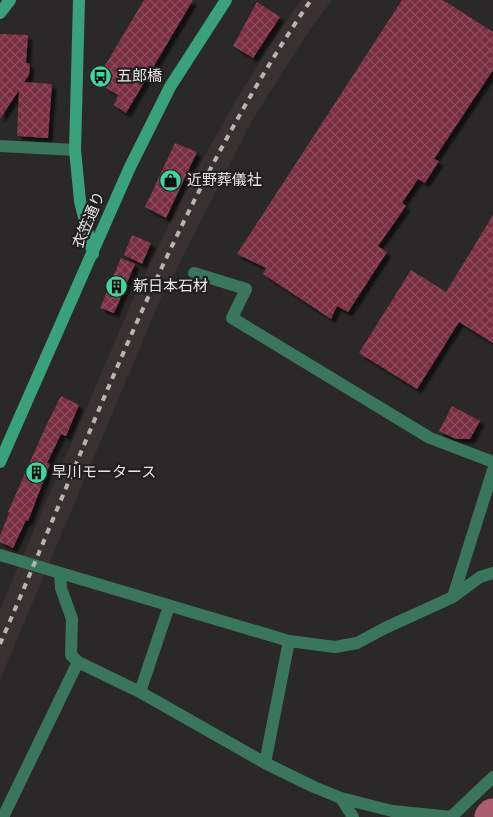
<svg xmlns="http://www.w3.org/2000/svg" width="493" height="817" font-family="'Sofia Sans Condensed','Noto Sans JP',sans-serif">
  <defs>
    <pattern id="building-cross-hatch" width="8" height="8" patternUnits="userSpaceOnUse" patternTransform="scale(1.25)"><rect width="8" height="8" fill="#792f43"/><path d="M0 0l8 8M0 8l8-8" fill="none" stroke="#8c4d5e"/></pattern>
    <filter id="shadow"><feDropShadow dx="4.5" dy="4.5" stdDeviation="1" flood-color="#0009"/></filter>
  </defs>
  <rect width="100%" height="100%" fill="#2b2829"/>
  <path fill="#393032" d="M301,0H332L309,31L253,119L158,305L0,680V609L134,297L183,195L230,110L280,30Z"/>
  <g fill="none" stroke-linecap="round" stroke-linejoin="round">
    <path stroke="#ac5d6f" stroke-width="35" d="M492,817L493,816"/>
  </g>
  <path fill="url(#building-cross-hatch)" filter="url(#shadow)" d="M144,0H193L126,113L114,105L118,95L106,88L113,76L103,69Z
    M402,0H443L493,32V70L434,159L439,161L425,183L418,179L402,203L406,206L378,246L387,252L348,312L337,306L331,319L263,274L266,268L237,254Z
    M257,2L280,17L253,58L233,46Z
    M0,34L28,35L26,63L30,64L29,75L24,82L52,84L48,138L17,136L19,90L0,119Z
    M175,143L197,152L166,218L145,207Z
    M493,215V343L459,322L417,389L359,353L411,270L446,292Z
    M132,235L151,243L142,264L124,255Z
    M121,258L135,264L114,313L100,308Z
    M61,396L79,405L66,436L61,434L47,463L50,464L28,521L26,520L13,548L0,542V536L9,513L8,512L45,428Z
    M452,406L480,421L470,439H456L439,431Z"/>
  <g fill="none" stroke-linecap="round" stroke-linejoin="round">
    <path stroke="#3a765e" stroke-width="12" d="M0,146L75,150
      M194,273L246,289L232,318L430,438L493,462
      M0,555L289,641L335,647L357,643L385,628L453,597L480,577L493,573
      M60,574L61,588L72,619L71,655L78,662L140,692L265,763L314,787L341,798L353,817
      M453,597L493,470
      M140,692L169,606
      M265,763L289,641
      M341,798L392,811L452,817
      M3,817L78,662
      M451,817L493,777"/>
    <path stroke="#39a17b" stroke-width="12" d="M79,0L75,150L80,201L93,254
      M0,13L10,0
      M0,462L130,167L170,87L226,0"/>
    <path stroke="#b7b5b6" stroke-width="4" stroke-dasharray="6 6" stroke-linecap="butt" d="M0,644C95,426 176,197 311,0"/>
  </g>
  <defs>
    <symbol id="bus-disc" viewBox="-11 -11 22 22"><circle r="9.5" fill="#41d4a1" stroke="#211f1f"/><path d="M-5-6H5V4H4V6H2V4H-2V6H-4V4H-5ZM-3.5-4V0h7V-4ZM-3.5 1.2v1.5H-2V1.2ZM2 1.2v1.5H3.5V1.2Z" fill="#111"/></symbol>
    <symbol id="shop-disc" viewBox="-11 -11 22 22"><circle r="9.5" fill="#41d4a1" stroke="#211f1f"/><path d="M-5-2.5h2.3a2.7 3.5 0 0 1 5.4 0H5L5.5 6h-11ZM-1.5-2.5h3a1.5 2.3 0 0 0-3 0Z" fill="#111"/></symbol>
    <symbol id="building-disc" viewBox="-11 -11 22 22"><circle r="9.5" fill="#41d4a1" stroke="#211f1f"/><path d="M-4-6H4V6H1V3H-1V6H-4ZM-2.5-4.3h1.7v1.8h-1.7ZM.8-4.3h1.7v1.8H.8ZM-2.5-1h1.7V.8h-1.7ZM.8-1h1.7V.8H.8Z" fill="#111"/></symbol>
  </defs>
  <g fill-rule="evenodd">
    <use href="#bus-disc" x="88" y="64" width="25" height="25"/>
    <use href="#shop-disc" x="158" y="168" width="25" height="25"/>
    <use href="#building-disc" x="104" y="274" width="25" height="25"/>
    <use href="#building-disc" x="24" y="460" width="25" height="25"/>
  </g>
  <g text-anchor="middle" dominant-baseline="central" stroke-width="4.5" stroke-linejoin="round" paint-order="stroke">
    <g font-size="15" fill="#e7e5e6" stroke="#211f1f" text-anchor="start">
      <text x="117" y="76">五郎橋</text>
      <text x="187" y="180">近野葬儀社</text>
      <text x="133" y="286">新日本石材</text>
      <text x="52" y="472">早川モータース</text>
    </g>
    <g font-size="15" fill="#e7e5e6" stroke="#211f1f">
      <text transform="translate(89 220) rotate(-67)">衣笠通り</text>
    </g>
  </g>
</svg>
